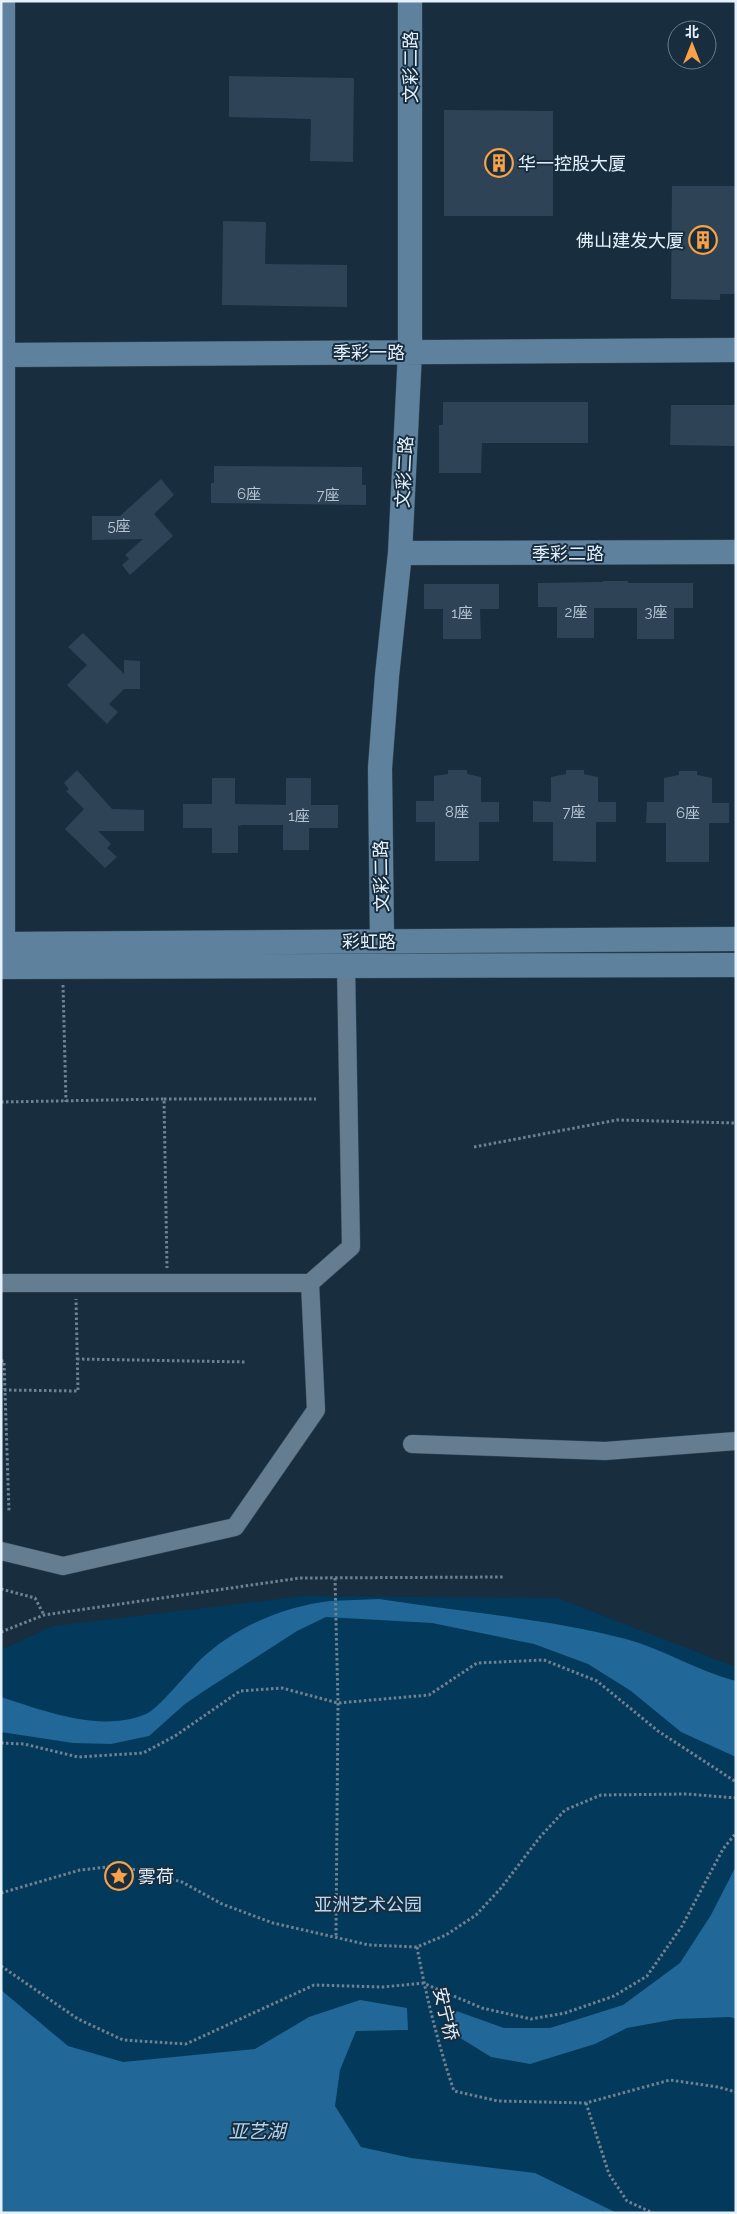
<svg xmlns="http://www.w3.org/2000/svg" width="737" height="2214" font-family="Raleway,'Noto Sans SC',sans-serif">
  <rect width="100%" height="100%" fill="#182e3f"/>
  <path fill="#03395a" d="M304,1596L557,1598L736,1667V2213H1V1650L53,1626Z"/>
  <path fill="#216798" d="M379,1599C461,1612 545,1618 626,1639C663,1649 700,1672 736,1681V1757L681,1732L631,1691L588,1664L534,1644L432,1623L326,1617L297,1631L204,1691L185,1704L149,1736L111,1744L73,1743L1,1732V1697C45,1711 100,1733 146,1714C158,1709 188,1672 200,1660C233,1628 284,1606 330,1601C346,1600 363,1600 379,1599Z
    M736,1866V2019L730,2017L676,2019L627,2028L595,2044L530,2064L491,2057L457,2036L448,2008L504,2028H550L623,2005L680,1963L711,1915Z
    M1,1990L68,2046L123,2062L255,2049L309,2017L360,2000L407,2008L408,2030L356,2031L340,2070L335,2106L361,2147L411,2158L535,2173L617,2213H1Z"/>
  <path fill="#2e4456" d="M229,76L354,78L353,162L310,161L311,119L229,117Z
    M444,110L553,111V216H444Z
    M672,186H736V294H720V300L671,299Z
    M223,221L266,222L265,264L347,265V307L222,305Z
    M443,402H588V443H482L481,473H439V425H443Z
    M671,405H736V446L670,445Z
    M214,466L362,467V485H366V505L211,503V483H214Z
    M161,479L174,495L154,514L173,536L130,575L122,565L129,559L125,555L143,539L92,540V516H120Z
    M603,581H628V583H693V608H674V639H637V608H594V638H557V607H538V583L603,582Z
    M424,584H499V609H480L481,639H443V609H424Z
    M83,633L124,674V660L140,661V689H124L109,704L118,712L107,724L67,685L87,665L68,647Z
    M77,770L112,809L144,810V831H98L111,844L107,848L117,857L105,868L65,829L84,809L66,791L69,789L64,783Z
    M448,770H467V774L481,777V802H499V822H479V861H435V822H416V801H434V776L448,774Z
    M566,770H584V774L598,777V802H616V822H596V862L553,861V822H533V801L551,802V777L566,774Z
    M679,771H697V775L712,778V803H729V823H709V862H666V823H646L647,802H664V778L679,775Z
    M212,778H235V804L286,805V778H311V805H338V828H309V850H283V825H243L238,826V853H212V828H183V804H212Z"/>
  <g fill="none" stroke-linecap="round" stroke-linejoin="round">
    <defs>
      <path id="street" d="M1,1283H310
        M412,1444L605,1451L736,1441
        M1,1551L63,1566L235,1527L316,1410L310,1283L351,1247L346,965"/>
      <path id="secondary" d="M3,1V944
        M3,355L736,350
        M400,553L736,552
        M382,941L380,768L387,676L400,553L410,352V1
        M1,944L736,939
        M1,967L736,965"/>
    </defs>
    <use href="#street" stroke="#384b59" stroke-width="19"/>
    <use href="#secondary" stroke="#384b59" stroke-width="25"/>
    <path stroke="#708291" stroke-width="3" stroke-dasharray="2.5 2.5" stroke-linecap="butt" d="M63,985L66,1102
      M164,1099H316
      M1,1102L164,1099L167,1268
      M474,1147L617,1120L736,1123
      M77,1359L247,1362
      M1,1361H4L9,1512
      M4,1390L78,1391L76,1299
      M335,1578L338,1703L336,1937
      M1,1589L35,1598L44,1615
      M1,1632L44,1615L300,1578L503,1577
      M1,1743L24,1744L78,1757L143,1753L175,1736L240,1691L282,1688L338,1703L429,1695L477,1663L544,1660L597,1681L658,1731L736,1782
      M1,1893L80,1870L108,1867L139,1870L182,1882L222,1904L273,1923L369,1945L417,1947L446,1935L476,1915L501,1888L540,1837L565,1810L601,1795L687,1794L736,1798
      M417,1947C426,1996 438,2044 454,2091L498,2101L586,2103L670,2080L718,2087L736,2092
      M1,1966L78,2019L123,2040L186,2044L314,1985L383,1987L423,1983L482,2008L531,2019L565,2013L614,1996L647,1976L682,1926L723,1849L736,1833
      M586,2103L609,2174L627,2201L653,2213"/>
    <use href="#street" stroke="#657d91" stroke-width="18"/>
    <use href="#secondary" stroke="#5e829d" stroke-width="24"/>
  </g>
  <defs>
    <symbol id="building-ring" viewBox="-11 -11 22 22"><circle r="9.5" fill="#182e3f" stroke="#f7a149" stroke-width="1.5"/><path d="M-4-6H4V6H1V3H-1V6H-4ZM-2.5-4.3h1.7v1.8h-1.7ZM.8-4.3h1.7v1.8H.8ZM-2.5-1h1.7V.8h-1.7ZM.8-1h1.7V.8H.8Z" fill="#f7a149"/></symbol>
    <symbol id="sight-ring" viewBox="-11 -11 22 22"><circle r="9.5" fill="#182e3f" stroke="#f7a149" stroke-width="1.5"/><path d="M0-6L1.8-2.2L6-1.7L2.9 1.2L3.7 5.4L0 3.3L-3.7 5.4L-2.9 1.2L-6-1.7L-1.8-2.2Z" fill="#f7a149"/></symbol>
  </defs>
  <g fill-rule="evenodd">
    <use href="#building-ring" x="483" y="147" width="32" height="32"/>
    <use href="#building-ring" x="687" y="224" width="32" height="32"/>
    <use href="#sight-ring" x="103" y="1860" width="32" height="32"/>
  </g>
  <g text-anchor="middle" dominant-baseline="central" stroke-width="4" stroke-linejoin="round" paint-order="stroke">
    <g font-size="15" fill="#b7c6d4">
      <text x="249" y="494">6座</text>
      <text x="328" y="495">7座</text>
      <text x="119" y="526">5座</text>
      <text x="576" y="612">2座</text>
      <text x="656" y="612">3座</text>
      <text x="462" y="613">1座</text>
      <text x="457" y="812">8座</text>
      <text x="574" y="812">7座</text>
      <text x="688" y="813">6座</text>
      <text x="299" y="816">1座</text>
    </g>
    <g font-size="18" fill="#e5f2fe" stroke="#182e3f">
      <text transform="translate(410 67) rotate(-90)">文彩二路</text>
      <text x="369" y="352">季彩一路</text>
      <text transform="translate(404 472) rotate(-87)">文彩二路</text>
      <text x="568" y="553">季彩二路</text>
      <text transform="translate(381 876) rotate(-91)">文彩二路</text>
      <text x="369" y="941">彩虹路</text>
      <text transform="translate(446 2014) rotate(76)">安宁桥</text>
    </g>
    <g font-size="18" fill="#e5f2fe" stroke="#182e3f" text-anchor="start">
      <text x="518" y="163">华一控股大厦</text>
      <text x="684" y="240" text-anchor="end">佛山建发大厦</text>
      <text x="138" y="1876">雾荷</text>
    </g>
    <g font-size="18" fill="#b7d9f5" stroke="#182e3f">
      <text x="368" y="1904">亚洲艺术公园</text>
    </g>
    <g font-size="19" font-style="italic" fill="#b1d3ef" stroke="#182e3f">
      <text x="257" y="2131">亚艺湖</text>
    </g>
  </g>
  <rect width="737" height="2214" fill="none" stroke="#e5f2fe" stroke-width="5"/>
  <g transform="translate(692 45)"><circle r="24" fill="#182e3f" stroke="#6a7c8b"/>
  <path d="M0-4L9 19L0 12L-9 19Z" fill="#f7a149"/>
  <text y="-8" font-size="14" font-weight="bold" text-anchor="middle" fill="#e5f2fe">北</text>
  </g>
</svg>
